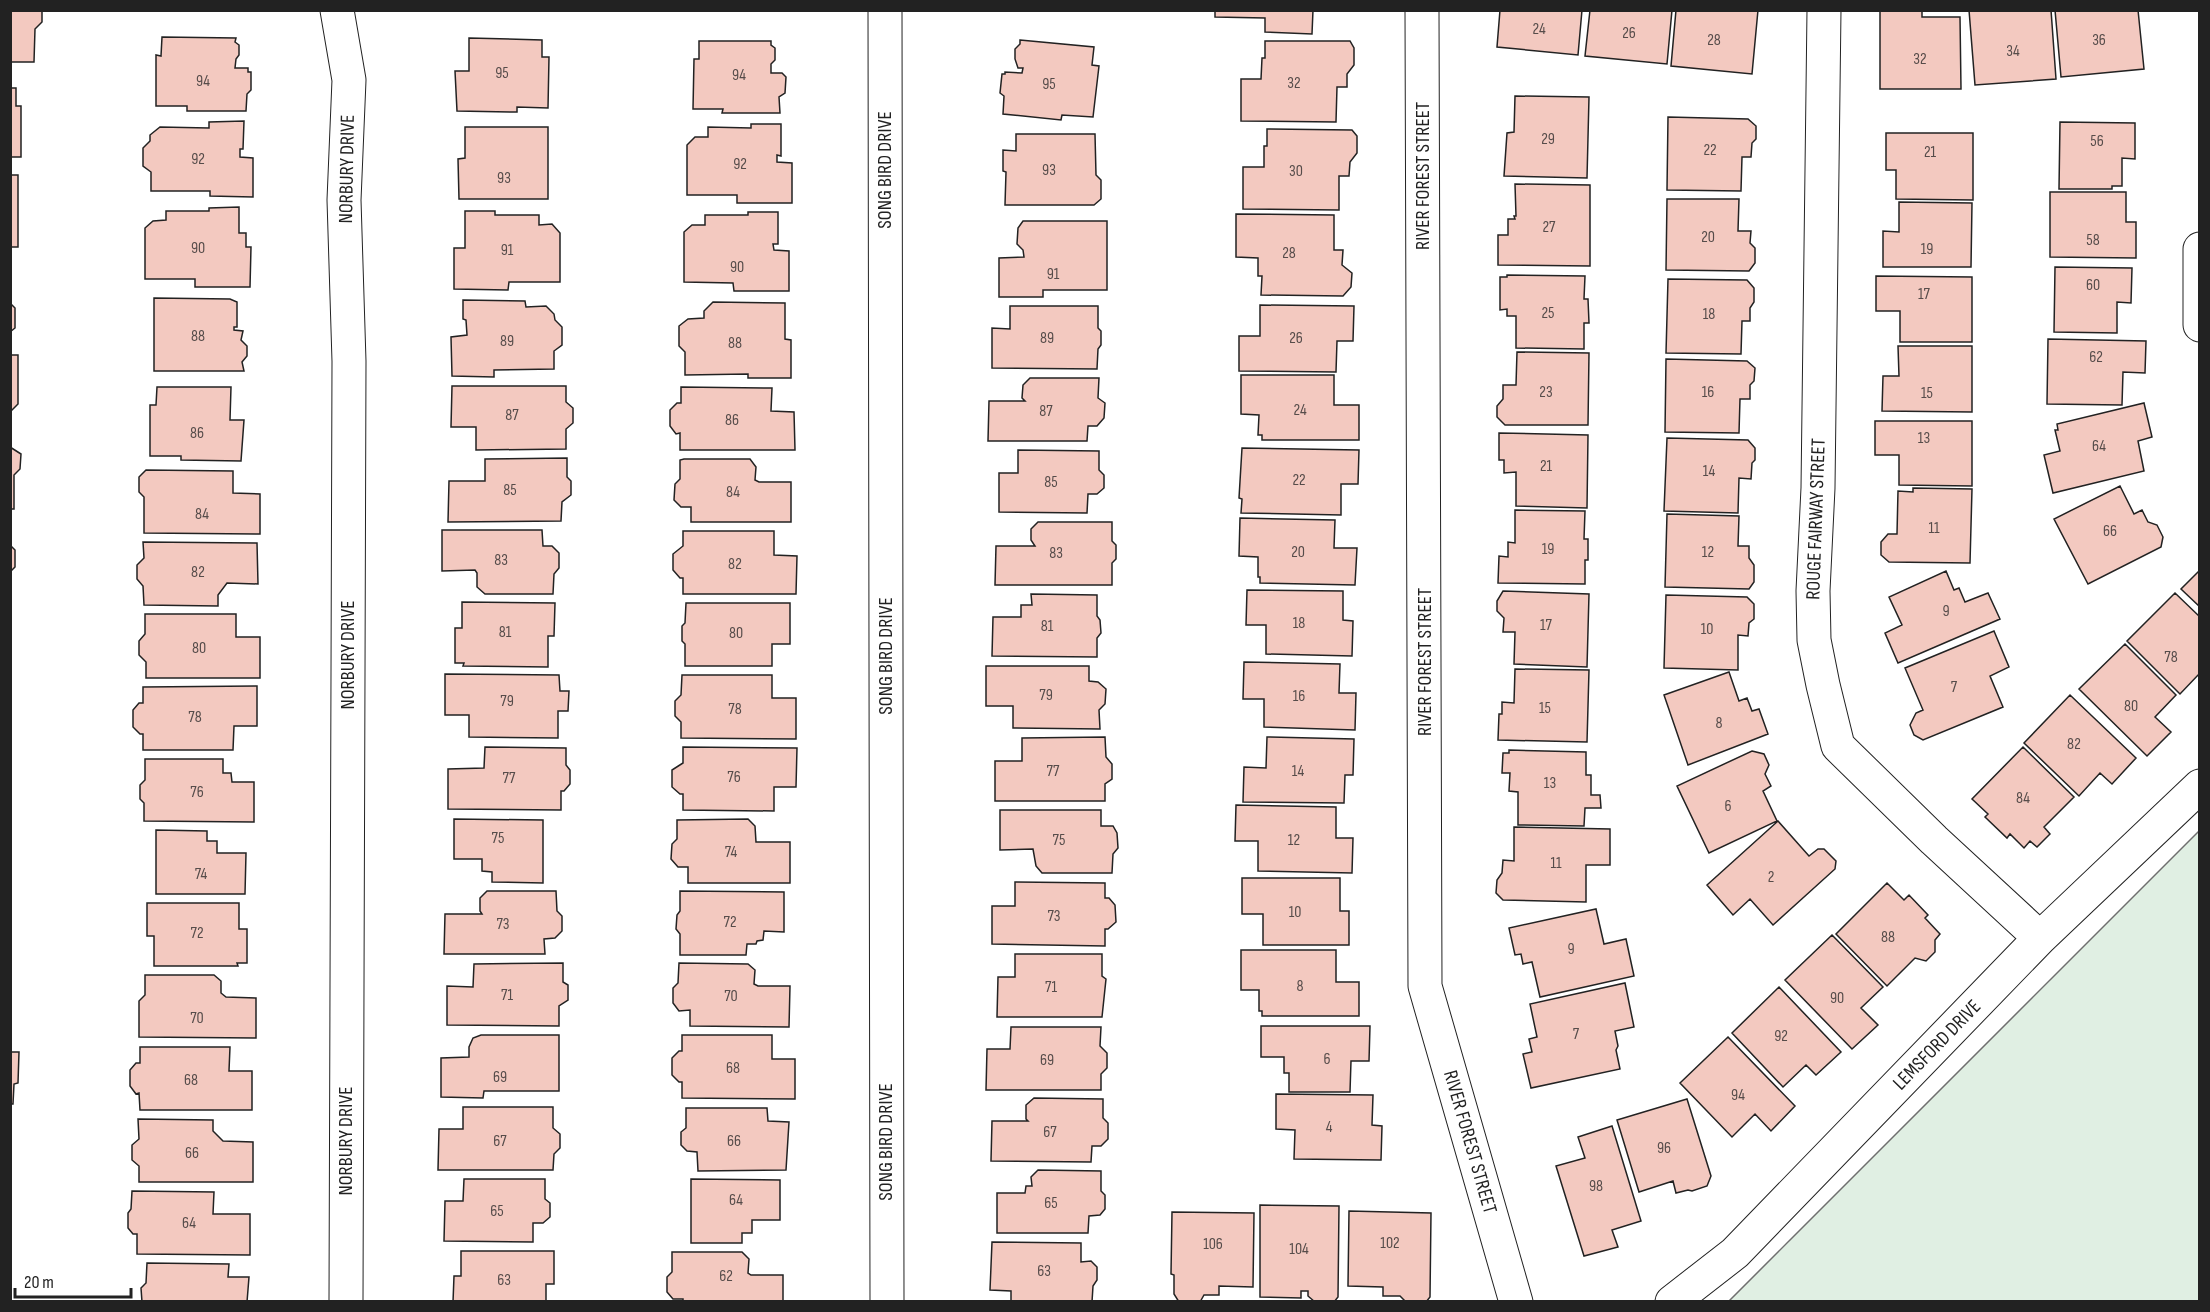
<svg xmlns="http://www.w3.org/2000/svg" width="2210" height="1312" font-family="'Sofia Sans Condensed',sans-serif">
  <rect width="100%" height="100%" fill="#fff"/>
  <path fill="#e0efe3" stroke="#6f6f6f" stroke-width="1.5" d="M2199,831V1301H1729Z"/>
  <path fill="#f3c9c0" stroke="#222" stroke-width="1.5" d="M10,10H42V22L35,29L34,62H10Z
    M1215,10H1313L1312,34L1265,32V18L1215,17Z
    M1500,10H1582L1578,55L1497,47Z
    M1590,10H1672L1667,64L1585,56Z
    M1676,10H1758L1752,74L1671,66Z
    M1880,10H1922V17H1960L1961,89H1880Z
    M1969,10H2051L2056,79L1975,85Z
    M2055,10H2138L2144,69L2061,77Z
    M162,37L236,38L235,42L239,45V55L236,59L235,68H248V72H251V90L247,94L246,111H187V106H156V55L161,56Z
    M469,38L542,40V57H549L548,108L517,107V112H514L457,111L455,71H469Z
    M1020,40L1094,47L1092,65L1099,66L1093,117L1062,115L1061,120L1003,114L1004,96L1000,93L1002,74H1005V72L1022,73L1023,68H1018L1015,59V49L1020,44Z
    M699,41H771V45L775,48V60L771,64V73H782L786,77L785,93L779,97L780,113H722L723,109H693L694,59H699Z
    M1265,41H1350L1354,48V65L1347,74V87H1337L1336,122L1241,121V79H1261L1262,58H1265Z
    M10,88H16V106H21V157H10Z
    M1515,96L1589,97L1587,178L1504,176L1507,133L1514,132Z
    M1668,117L1748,119L1756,126V139L1752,143L1751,157H1742L1741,191L1667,190Z
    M244,121L243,149H240V157L253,158V197L210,196V191H151V172L143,166V148L150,141V135L160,127L209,128V122Z
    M2060,122L2135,123V159L2122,158V186H2112V189H2059Z
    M751,124H781V156L777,155V162L792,163V203H737V195H687V145L695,137H708V127L751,128Z
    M465,127H548V199H459L458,159L465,158Z
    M1267,129L1352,130L1357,136V153L1350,162L1349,176H1339V210L1243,209V167H1264V146H1267Z
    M1886,133H1973V200L1896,199V170H1886Z
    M1016,134H1095L1096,175L1101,180V199L1094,205H1005L1006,172L1003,171V150L1016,151Z
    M10,175H18V247H10Z
    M1515,184L1590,185V266L1498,265V235H1508V219H1515L1514,216H1516Z
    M2050,192H2126V222H2136V258L2050,257Z
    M1667,199H1739L1738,231H1751L1750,243L1755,248V263L1749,271L1666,270Z
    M1899,202L1972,203L1971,267H1883V231L1899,232Z
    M239,207V233H246V247H251L250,287H195V279H145V228L153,221L166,220V211H209V208Z
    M465,211H495V215H539V225L552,224L560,233V282H509L508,290L454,289V248H465Z
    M748,212H778V244H773L774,250L789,251V291H734L733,283L684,282V232L692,225H705V215H748Z
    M1236,214L1334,215V250H1343L1342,265L1352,273L1351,287L1343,296L1261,295L1262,276H1258V258L1236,257Z
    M1023,221H1107V290H1043V297H999V258L1024,257L1023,250L1017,244L1018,228Z
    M2055,267L2132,268L2131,303L2117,302V333L2054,332Z
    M1507,275L1585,276L1584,299H1588L1589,323H1584V349L1516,348V316H1507V309L1500,310V277H1507Z
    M1876,276L1972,277V342H1900V311H1876Z
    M1668,279L1747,280L1754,288V302L1750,308V321H1742L1741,354L1666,353Z
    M154,298L230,299L237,302V327H234V330L243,331L241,340L247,346V356L242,362L244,371H154Z
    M463,300L525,301L526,307L546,306L554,314L555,320L562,327V345L554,351V369L494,370V377L452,376L451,337L467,335L466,320L463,319Z
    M713,302L785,303V339L791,340V378H748V374L685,375V352L679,346V326L688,319L704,318V311Z
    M10,303L15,308V328L10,332Z
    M1260,305L1354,306L1353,341H1337L1336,372L1239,371V336H1260Z
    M1010,306H1098V328L1101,331V345L1098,349L1097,369L992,368V328L1010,329Z
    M2048,339L2146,341L2145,373L2123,372L2122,405L2047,404Z
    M1898,346H1972V412L1882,411L1883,376H1899Z
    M1517,352L1589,353L1588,425H1505L1497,417V406L1503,399V385H1516Z
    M10,355H18V404L10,412Z
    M1666,359L1747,361L1755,368L1754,381L1750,385V399H1740L1739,433L1665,432Z
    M1241,375H1334V405H1359V440H1262V435H1258L1259,415L1241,414Z
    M1030,378H1099L1098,398L1105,403L1104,418L1097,426H1088L1087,441H988L989,401H1025L1022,398L1023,385Z
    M452,386H566V402L573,408V423L566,429V449L476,450V427H451Z
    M157,387H231L230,420H244L241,461L181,460V456H150V405H156Z
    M681,387L772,388L771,411L794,412L795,450H680V433L676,434L670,426V410L677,403H681Z
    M2144,403L2152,437L2138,441L2144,471L2053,493L2044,455L2060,451L2055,430H2058L2057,424Z
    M1875,421H1972V486L1899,485V455H1875Z
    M1499,433L1588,435L1587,508L1516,506V472L1504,473V460H1499Z
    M1667,438L1748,440L1755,448V460L1752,463L1751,479L1739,478L1738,513L1664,511Z
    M10,447L21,454L20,469L14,475V509H10Z
    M1242,448L1359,450L1358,484H1341V515L1241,513L1242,499L1239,498Z
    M1018,450L1099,451V470L1104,475V488L1097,494H1088L1087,513L999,512V473H1018Z
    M567,458V477L571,481V495L562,502L561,521L448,522L449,481H485V459Z
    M684,459H750L756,467L755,480L759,482H791V522H691V507H681L674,500L675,484L680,479V460Z
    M146,470L233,471V493L260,494V534L144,533V497L139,492V477Z
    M2120,486L2134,514L2142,510L2148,522L2157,525L2163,537L2161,547L2088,584L2054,519Z
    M1913,488L1972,489L1970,563L1889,562L1881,555V542L1888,534H1897L1898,491L1913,492Z
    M1515,510L1585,511L1584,539H1588V560H1585V584L1498,583L1499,556L1508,557V542L1515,543Z
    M1667,514L1739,516L1738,546H1749V558L1754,565V582L1749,589L1665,587Z
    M1240,518L1335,520L1334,548H1357L1355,585L1260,583V577H1258V557L1239,556Z
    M1038,522H1112V541L1116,545V559L1112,563V585H995L996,546H1035L1031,540V529Z
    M442,530H542L543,546H552L559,553V568L554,574L553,594H485L477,587V573L475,570L442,571Z
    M683,531H774V555L797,556L796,594H683V578H680L673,570V554L683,546Z
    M143,542L257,543L258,584L227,583L218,595V606L144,605L143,586L137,579V565L144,558Z
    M10,545L15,550V567L10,572Z
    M2200,570V607L2181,589Z
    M1946,571L1954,590L1959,588L1965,602L1988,593L2000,619L1898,663L1885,633L1902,625L1889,597Z
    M1247,590L1343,591V620L1353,621L1352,656L1266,654V625H1246Z
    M1503,591L1589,594L1587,667L1514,664L1515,632H1503L1504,618L1497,611V601Z
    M2175,593L2200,617V673L2180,694L2127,641Z
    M1031,594L1097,595V616L1100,620L1101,633L1097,638V657L992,656L993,617H1021V605H1032Z
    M1666,595L1747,597L1754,604V619L1749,623L1748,636L1738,635V670L1664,668Z
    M462,602L555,603L554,636H548V667L463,666L464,663H455V628H462Z
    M686,603H790V644H772V666H685V644L682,641V626L685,623Z
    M145,614H236V637H260V678H146V662L139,655V641L145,634Z
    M1994,631L2009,667L1990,676L2003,707L1923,740L1914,735L1910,725L1916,713L1923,710L1905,668Z
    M2125,644L2176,695L2155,717L2171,732L2147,756L2079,689Z
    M1244,662L1340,664L1339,693H1356L1355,730L1264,727V699H1243Z
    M986,666H1089V681L1098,682L1106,689L1105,704L1099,710L1100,729L1013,728V706H986Z
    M1515,669L1589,670L1587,742L1498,740L1499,714H1502V702L1514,703Z
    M1729,672L1739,701L1747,698L1752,711L1759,709L1768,734L1688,765L1664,695Z
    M445,674L559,675L560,691H569L568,711H558V738L469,737V715H445Z
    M682,675H772V698H796V739L681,738V722L675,716V701L681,695Z
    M257,686V726H234L233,750H143V734H140L133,727V710L139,703H143V687Z
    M2070,695L2136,758L2112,784L2100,773L2079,796L2024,743Z
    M1105,737L1106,757L1112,764V779L1105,784V801H995V761H1022V738Z
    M1267,737L1354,739L1353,775H1345L1344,803L1243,802L1244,767L1266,768Z
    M485,747L566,748V765L570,770V784L564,791H561V810L448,809V769L484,768Z
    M683,747L797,748L796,787H774V811L683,810V794H680L672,787V770L683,763Z
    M2023,747L2074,797L2044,827L2050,834L2037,847L2030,841L2024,848L2010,834L2007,838L1985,817L1988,814L1972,799Z
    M1509,750L1586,752V775H1591V795H1600L1601,808H1585L1584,826L1518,825V792L1509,791L1510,773H1502L1503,753H1509Z
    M1752,751L1764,754L1769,765L1765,774L1771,786L1763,791L1777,821L1709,853L1677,786Z
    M145,759H223V773H231L232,782H254V822L144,821V803L140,799V785L145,780Z
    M1236,805L1336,807V838H1353L1352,873L1258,871V841H1235Z
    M1000,810H1101V826H1113L1117,833L1118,848L1113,854L1112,873H1042L1036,866L1033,849L1000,850Z
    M454,819L543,820V883L492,882V872L482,871V859H454Z
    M748,819L755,826L756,842H790V883H688V867H678L671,859L672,844L677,839V820Z
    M1778,821L1809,856L1818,849H1824L1836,861L1835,869L1773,925L1750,899L1733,915L1707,885Z
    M1514,827L1610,829V865H1586V902L1503,900L1496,893L1497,880L1502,873L1503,860L1514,861Z
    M156,830L207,831V841H217V853H246L245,894H156Z
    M1242,878H1340V911H1349V945H1263V914H1242Z
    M1015,882L1105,883V898H1109L1115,905L1116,922L1108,929H1105V946L992,944V906H1015Z
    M1887,883L1904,900L1909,895L1928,915L1925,918L1940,934L1935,940V952L1926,961L1915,958L1887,986L1836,934Z
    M487,891H556L557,911L562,916V931L555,938L544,939L545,954H444L445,914H482L480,911V898Z
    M680,891L784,892V932L764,931L763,940L757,941L756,944H747L746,955H680V934L676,929L677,915L680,911Z
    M147,903H239V929H247V963H237L238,966H154V936H147Z
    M1596,909L1604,944L1626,939L1634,976L1540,997L1532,962L1523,964L1521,954L1515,955L1509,928Z
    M1832,935L1883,987L1861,1008L1878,1025L1852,1049L1785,980Z
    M1241,950H1336V982H1359V1016H1262V1011H1259V990H1241Z
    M1015,954H1102V976L1106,979L1102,1017H997L998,977H1015Z
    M563,963V982L568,985V1000L559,1006V1026L447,1025V986L473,987L474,964Z
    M679,963L748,964L755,970L754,984L758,986H790L789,1027L690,1026V1010L679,1011L673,1003V988L678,983Z
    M145,975H214L221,981V993L226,997L256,998V1038L139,1037V1001L145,995Z
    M1625,983L1634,1027L1615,1031L1618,1046L1616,1050L1620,1069L1531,1088L1523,1054L1532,1052L1529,1039L1537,1037L1530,1004Z
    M1779,987L1841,1052L1816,1075L1806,1065L1783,1087L1732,1033Z
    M1261,1026H1370L1369,1061H1351L1350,1092H1289V1073H1284V1057H1261Z
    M1011,1027H1101L1100,1046L1107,1053V1068L1101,1074V1090H986L987,1049H1010Z
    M481,1035H559V1091H484L483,1098L441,1097V1058L469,1057V1047L473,1038Z
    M682,1035H772V1059H795V1099L682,1098V1082H679L672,1075V1058L679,1051H682Z
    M1728,1037L1795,1106L1771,1131L1755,1114L1732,1137L1680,1083Z
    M140,1047H230L229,1071H252V1110H140L139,1093L136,1094L130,1086V1070L136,1063H140Z
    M10,1052H19L18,1083L14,1084L13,1104H10Z
    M1276,1094L1373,1095L1372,1125L1382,1126L1381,1160L1294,1159L1295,1130L1276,1129Z
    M1034,1098L1103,1099V1118L1108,1123V1139L1101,1146H1092L1091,1162L991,1161L992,1121H1028L1026,1119V1105Z
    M1687,1099L1711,1176L1707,1186L1692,1191L1688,1190L1676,1193L1673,1181L1639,1192L1617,1120Z
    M463,1107H553V1128L560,1134V1148L554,1154L553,1170H438L439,1129H463Z
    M686,1108H767L768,1121L789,1122L786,1170L698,1171L697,1152L687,1151L681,1145V1132L686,1128Z
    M138,1119L213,1120V1131L223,1141L253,1142V1182H139V1166L132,1160V1145L139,1139Z
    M1612,1126L1641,1221L1612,1230L1618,1247L1584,1256L1556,1166L1585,1158L1578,1137Z
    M1038,1170L1101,1171V1191L1105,1195V1209L1100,1215L1089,1216L1088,1233H997V1193H1025L1026,1186H1032L1031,1177Z
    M464,1179H545V1199L550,1203V1217L543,1223H533V1242L444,1241L445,1201H463Z
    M691,1179L780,1180V1220H752V1233H742V1243H691Z
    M132,1191L214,1192L213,1214H250V1255L137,1254V1234H133L128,1228V1213L131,1209Z
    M1260,1205L1339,1206L1338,1297L1334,1302H1315L1308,1296V1291H1301V1298L1260,1297Z
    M1349,1211L1431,1213L1430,1297L1426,1302H1406L1400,1296H1383V1287L1348,1286Z
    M1172,1212L1254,1213L1253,1287L1219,1286V1295H1204L1200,1302H1179L1174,1294V1275L1171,1274Z
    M992,1242L1081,1243V1262L1091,1261L1097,1267V1280L1093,1286L1092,1302H1011V1291L990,1290Z
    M461,1251H554V1284H546V1302H453L454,1276H461Z
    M672,1252H742L749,1259L748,1273L751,1275H783V1302H683V1299H673L667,1292V1277L672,1272Z
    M147,1263L229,1264L228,1277H249L247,1302H142L141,1288L146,1283Z"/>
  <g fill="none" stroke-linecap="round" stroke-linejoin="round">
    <defs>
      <path id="street" d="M337,10L349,80L344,200L349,361L346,1302
        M885,10L887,1302
        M1422,10L1425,986L1516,1302
        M1824,10L1818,488L1813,591L1814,640L1823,685L1838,746L1934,840L2040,938
        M2200,249V325
        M1672,1302L1735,1253L2040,938L2200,786"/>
    </defs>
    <use href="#street" stroke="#222" stroke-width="35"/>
    <use href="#street" stroke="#fff" stroke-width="33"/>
  </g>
  <g text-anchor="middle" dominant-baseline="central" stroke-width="4.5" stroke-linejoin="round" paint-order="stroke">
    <g font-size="16" fill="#564c4a">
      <text x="1539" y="29">24</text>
      <text x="1629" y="33">26</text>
      <text x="1714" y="40">28</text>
      <text x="2099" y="40">36</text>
      <text x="2013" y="51">34</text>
      <text x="1920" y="59">32</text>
      <text x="502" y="73">95</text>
      <text x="739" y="75">94</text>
      <text x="203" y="81">94</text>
      <text x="1294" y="83">32</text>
      <text x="1049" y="84">95</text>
      <text x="1548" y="139">29</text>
      <text x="2097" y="141">56</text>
      <text x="1710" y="150">22</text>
      <text x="1930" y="152">21</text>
      <text x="198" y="159">92</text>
      <text x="740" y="164">92</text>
      <text x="1049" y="170">93</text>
      <text x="1296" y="171">30</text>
      <text x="504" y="178">93</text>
      <text x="1549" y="227">27</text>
      <text x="1708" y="237">20</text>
      <text x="2093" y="240">58</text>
      <text x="198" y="248">90</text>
      <text x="1927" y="249">19</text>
      <text x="507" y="250">91</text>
      <text x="1289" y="253">28</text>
      <text x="737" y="267">90</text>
      <text x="1053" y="274">91</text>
      <text x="2093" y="285">60</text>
      <text x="1924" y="294">17</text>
      <text x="1548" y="313">25</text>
      <text x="1709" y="314">18</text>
      <text x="198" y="336">88</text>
      <text x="1047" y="338">89</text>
      <text x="1296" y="338">26</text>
      <text x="507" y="341">89</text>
      <text x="735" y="343">88</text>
      <text x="2096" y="357">62</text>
      <text x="1546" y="392">23</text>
      <text x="1708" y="392">16</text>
      <text x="1927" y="393">15</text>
      <text x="1300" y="410">24</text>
      <text x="1046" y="411">87</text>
      <text x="512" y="415">87</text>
      <text x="732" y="420">86</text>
      <text x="197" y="433">86</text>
      <text x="1924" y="438">13</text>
      <text x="2099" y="446">64</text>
      <text x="1546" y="466">21</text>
      <text x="1709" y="471">14</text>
      <text x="1299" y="480">22</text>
      <text x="1051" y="482">85</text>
      <text x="510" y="490">85</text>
      <text x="733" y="492">84</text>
      <text x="202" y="514">84</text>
      <text x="1934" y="528">11</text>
      <text x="2110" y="531">66</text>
      <text x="1548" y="549">19</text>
      <text x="1298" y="552">20</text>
      <text x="1708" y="552">12</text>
      <text x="1056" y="553">83</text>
      <text x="501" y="560">83</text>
      <text x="735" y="564">82</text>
      <text x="198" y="572">82</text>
      <text x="1946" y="611">9</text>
      <text x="1299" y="623">18</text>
      <text x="1546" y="625">17</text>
      <text x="1047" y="626">81</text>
      <text x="1707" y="629">10</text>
      <text x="505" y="632">81</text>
      <text x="736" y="633">80</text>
      <text x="199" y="648">80</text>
      <text x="2171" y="657">78</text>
      <text x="1954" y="687">7</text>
      <text x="1046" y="695">79</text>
      <text x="1299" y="696">16</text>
      <text x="507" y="701">79</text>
      <text x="2131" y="706">80</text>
      <text x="1545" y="708">15</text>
      <text x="735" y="709">78</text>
      <text x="195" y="717">78</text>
      <text x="1719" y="723">8</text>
      <text x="2074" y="744">82</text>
      <text x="1053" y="771">77</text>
      <text x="1298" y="771">14</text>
      <text x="734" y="777">76</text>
      <text x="509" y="778">77</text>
      <text x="1550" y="783">13</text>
      <text x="197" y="792">76</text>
      <text x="2023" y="798">84</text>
      <text x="1728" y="806">6</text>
      <text x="498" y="838">75</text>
      <text x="1059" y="840">75</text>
      <text x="1294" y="840">12</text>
      <text x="731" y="852">74</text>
      <text x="1556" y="863">11</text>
      <text x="201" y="874">74</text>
      <text x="1771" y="877">2</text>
      <text x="1295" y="912">10</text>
      <text x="1054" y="916">73</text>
      <text x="730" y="922">72</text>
      <text x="503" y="924">73</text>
      <text x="197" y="933">72</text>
      <text x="1888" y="937">88</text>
      <text x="1571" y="949">9</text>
      <text x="1300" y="986">8</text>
      <text x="1051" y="987">71</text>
      <text x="507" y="995">71</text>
      <text x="731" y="996">70</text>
      <text x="1837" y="998">90</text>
      <text x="197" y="1018">70</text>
      <text x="1576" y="1034">7</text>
      <text x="1781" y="1036">92</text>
      <text x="1327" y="1059">6</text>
      <text x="1047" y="1060">69</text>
      <text x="733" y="1068">68</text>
      <text x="500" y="1077">69</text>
      <text x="191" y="1080">68</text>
      <text x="1738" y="1095">94</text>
      <text x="1329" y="1127">4</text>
      <text x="1050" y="1132">67</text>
      <text x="500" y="1141">67</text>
      <text x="734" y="1141">66</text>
      <text x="1664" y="1148">96</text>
      <text x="192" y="1153">66</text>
      <text x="1596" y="1186">98</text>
      <text x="736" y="1200">64</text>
      <text x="1051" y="1203">65</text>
      <text x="497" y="1211">65</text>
      <text x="189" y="1223">64</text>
      <text x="1390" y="1243">102</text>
      <text x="1213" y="1244">106</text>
      <text x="1299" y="1249">104</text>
      <text x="1044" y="1271">63</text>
      <text x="726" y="1276">62</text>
      <text x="504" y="1280">63</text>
    </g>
    <g font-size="20" fill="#222" stroke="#fff">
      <text transform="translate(347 169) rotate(-89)">NORBURY DRIVE</text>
      <text transform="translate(885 170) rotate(-90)">SONG BIRD DRIVE</text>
      <text transform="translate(1423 176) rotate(-90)">RIVER FOREST STREET</text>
      <text transform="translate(1816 519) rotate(-88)">ROUGE FAIRWAY STREET</text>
      <text transform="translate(348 655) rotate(-90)">NORBURY DRIVE</text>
      <text transform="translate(886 656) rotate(-90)">SONG BIRD DRIVE</text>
      <text transform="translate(1425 662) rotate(-90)">RIVER FOREST STREET</text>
      <text transform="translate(1937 1045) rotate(-46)">LEMSFORD DRIVE</text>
      <text transform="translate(346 1141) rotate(-90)">NORBURY DRIVE</text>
      <text transform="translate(886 1142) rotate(-90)">SONG BIRD DRIVE</text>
      <text transform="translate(1470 1142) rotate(74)">RIVER FOREST STREET</text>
    </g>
  </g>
  <rect width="2210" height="1312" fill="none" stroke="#222222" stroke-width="24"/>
  <path d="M15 1288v9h116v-9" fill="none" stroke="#222222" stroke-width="3"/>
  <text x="24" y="1288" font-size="18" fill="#222222" stroke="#ffffff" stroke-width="4.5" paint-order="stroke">20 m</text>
</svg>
